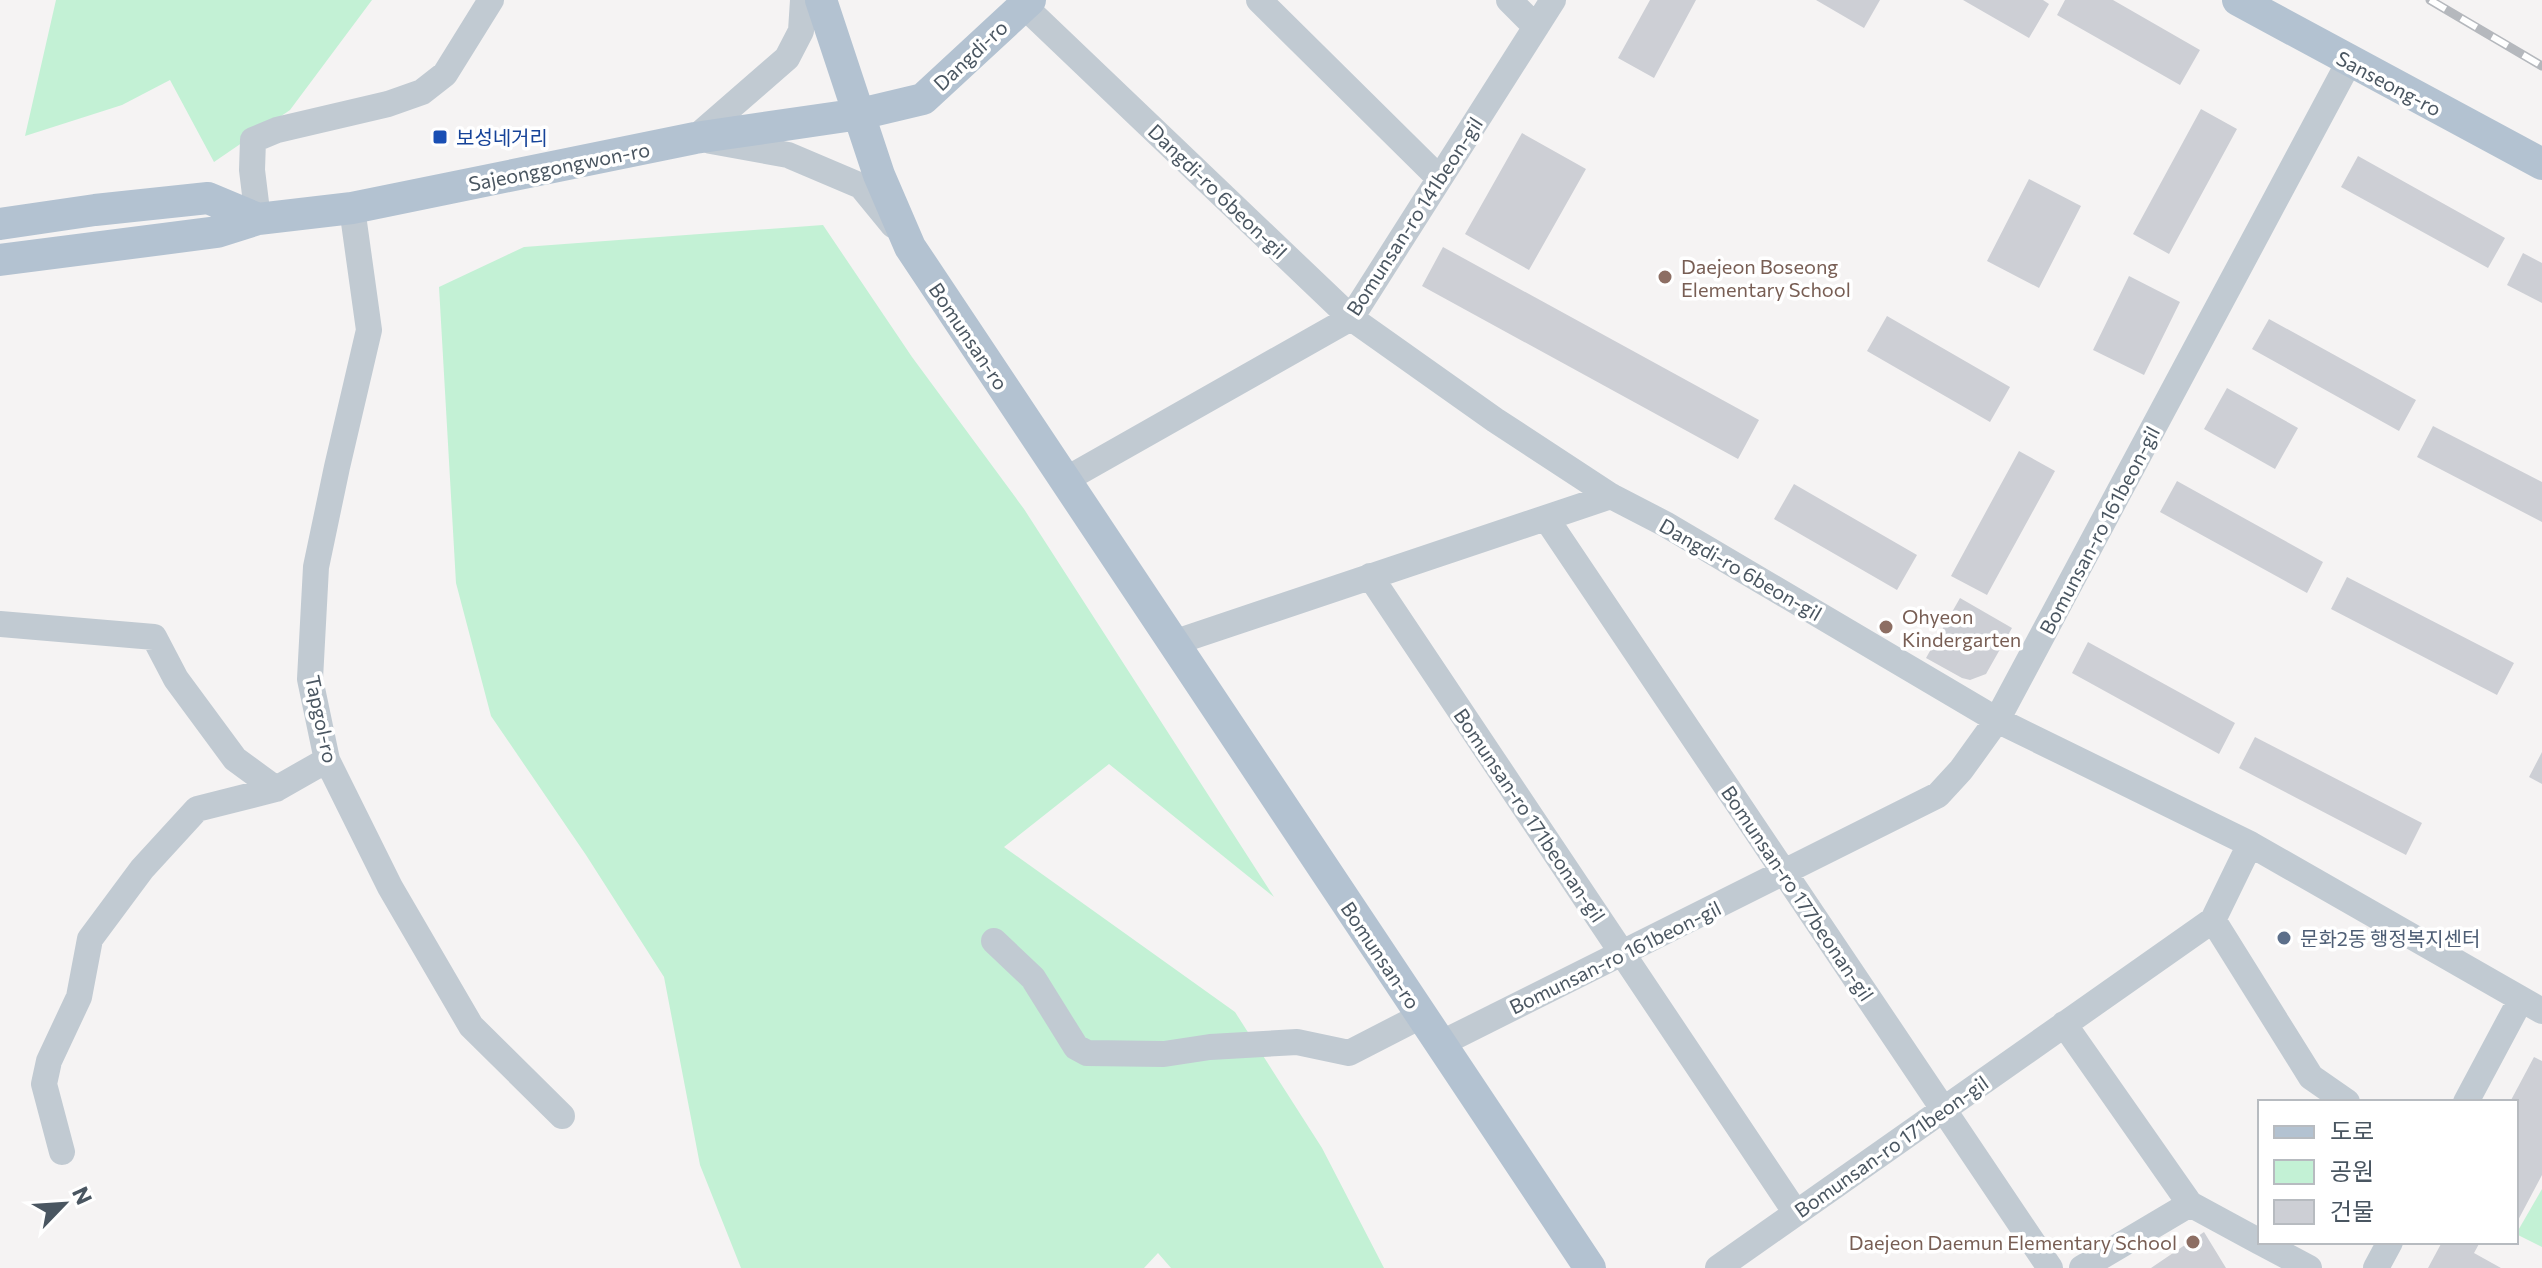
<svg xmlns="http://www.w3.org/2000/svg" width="2542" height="1268" font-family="Commissioner,'Noto Sans KR',sans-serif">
  <rect width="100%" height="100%" fill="#f5f3f3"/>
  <path fill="#c3f1d5" d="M56,0H372L290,110L214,162L170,80L122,105L25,136Z
    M823,225L912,357L1024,509L1274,897L1109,764L1004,847L1235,1012L1322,1148L1384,1268H1171L1158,1253L1144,1268H741L700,1165L664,977L586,855L491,716L456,583L439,287L524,247Z
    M2542,1189V1247L2516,1234Z"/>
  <path fill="#cdcfd5" d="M1650,0H1696L1654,78L1618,58Z
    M1816,0H1880L1864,28Z
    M1963,0H2043L2049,4L2029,38Z
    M2065,0H2113L2200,50L2180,85L2057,15Z
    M2201,109L2237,129L2169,254L2133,234Z
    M1522,133L1586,169L1529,270L1465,234Z
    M2358,156L2505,238L2488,268L2341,187Z
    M2029,179L2081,206L2039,288L1987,261Z
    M1443,247L1759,420L1738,459L1422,286Z
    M2523,253L2542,263V303L2507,285Z
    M2129,276L2180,302L2144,375L2093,350Z
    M1887,316L2010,387L1990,422L1867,351Z
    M2269,319L2416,400L2399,431L2252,349Z
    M2227,388L2298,428L2275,469L2204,429Z
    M2433,426L2542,482V522L2417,457Z
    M2019,451L2055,471L1987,595L1951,576Z
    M2177,481L2323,562L2307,593L2160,512Z
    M1794,484L1917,555L1897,590L1774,519Z
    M2347,577L2514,663L2497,695L2331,609Z
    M1960,598L2012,628L1986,674L1970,680L1962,678L1926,658Z
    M2088,642L2235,723L2219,754L2072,673Z
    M2255,737L2422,823L2406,855L2239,768Z
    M2542,752V784L2529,777Z
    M2534,1057L2542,1061V1175L2516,1224V1102H2510Z
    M2204,1232L2226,1268H2151Z
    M2442,1242H2480L2474,1253L2501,1268H2428Z"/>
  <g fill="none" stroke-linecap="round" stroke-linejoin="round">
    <path stroke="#c1cad2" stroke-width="26" d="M1259,0L1439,178
      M1509,0L1536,27
      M1024,6L1351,318L1495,420L1611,496L1665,524L1997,720L2250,844L2542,1011
      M695,138L787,58L801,31L803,0
      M711,141L788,155L861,186L893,225
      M352,208L369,330L337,467L316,567L310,679L327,760L390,887L471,1026L562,1116
      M258,219L252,170L253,140L277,130L388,104L422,92L445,74L491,0
      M1065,480L1351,318L1553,0
      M1546,518L2050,1268
      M1370,576L1796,1213
      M0,624L154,637L176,679L235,759L276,789
      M1173,643L1611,496
      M2213,920L2311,1077L2347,1102
      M994,941L1033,978L1076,1047L1087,1053L1164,1054L1210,1047L1297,1042L1349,1053L1421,1016
      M2064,1024L2190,1204L2260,1242
      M1440,1044L1938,795L1961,770L1997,720L2349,62
      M2466,1102L2521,999
      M62,1152L44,1084L49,1061L79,997L90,939L142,869L197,809L276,789L327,760
      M2260,1242L2309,1268
      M1718,1268L2213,920L2250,844
      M2082,1268L2190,1204
      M2376,1268L2390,1242"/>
    <path stroke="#b3c2d1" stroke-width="32" d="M821,0L879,175L910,247L1590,1268
      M2238,0L2542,164
      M0,224L95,210L208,198L258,219
      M0,260L217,232L258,219L352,208L695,138L860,114L923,99L1030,0"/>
    <defs>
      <path id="rail" d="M2430,0L2542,66"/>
    </defs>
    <use href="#rail" stroke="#b5b8bd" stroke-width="9"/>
    <use href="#rail" stroke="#fff" stroke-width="6" stroke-dasharray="18" stroke-linecap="butt"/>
  </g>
  <rect fill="#1a4fb4" stroke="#fff" stroke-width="3" x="432" y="129" width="16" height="16" rx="4"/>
  <g fill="#8d6e63" stroke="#fff" stroke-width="3">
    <circle cx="1665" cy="277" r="8"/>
    <circle cx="1886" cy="627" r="8"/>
    <circle cx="2193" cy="1242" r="8"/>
  </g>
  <circle fill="#5c6f8a" stroke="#fff" stroke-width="3" cx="2284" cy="938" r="8"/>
  <g text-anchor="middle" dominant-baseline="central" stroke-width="7" stroke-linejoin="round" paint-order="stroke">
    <g font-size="20" fill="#4a5661" stroke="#fff">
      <text transform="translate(970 55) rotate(-43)">Dangdi-ro</text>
      <text transform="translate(2389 83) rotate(28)">Sanseong-ro</text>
      <text transform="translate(559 166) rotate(-11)">Sajeonggongwon-ro</text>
      <text transform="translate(1218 191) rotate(44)">Dangdi-ro 6beon-gil</text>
      <text transform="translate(1414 216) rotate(-57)">Bomunsan-ro 141beon-gil</text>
      <text transform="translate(969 336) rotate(56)">Bomunsan-ro</text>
      <text transform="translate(2099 530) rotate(-62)">Bomunsan-ro 161beon-gil</text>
      <text transform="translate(1741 569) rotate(30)">Dangdi-ro 6beon-gil</text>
      <text transform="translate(322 719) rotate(78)">Tapgol-ro</text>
      <text transform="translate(1530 815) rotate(56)">Bomunsan-ro 171beonan-gil</text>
      <text transform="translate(1798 893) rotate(56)">Bomunsan-ro 177beonan-gil</text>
      <text transform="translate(1381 955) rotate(56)">Bomunsan-ro</text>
      <text transform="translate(1615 957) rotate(-26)">Bomunsan-ro 161beon-gil</text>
      <text transform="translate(1891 1146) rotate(-35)">Bomunsan-ro 171beon-gil</text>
    </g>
    <g font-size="20" fill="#164399" stroke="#fff" text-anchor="start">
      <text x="456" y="137">보성네거리</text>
    </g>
    <g font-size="20" fill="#785e54" stroke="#fff" text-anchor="start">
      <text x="1681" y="266">Daejeon Boseong<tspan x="1681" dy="23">Elementary School</tspan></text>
      <text x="1902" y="616">Ohyeon<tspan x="1902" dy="23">Kindergarten</tspan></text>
      <text x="2177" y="1242" text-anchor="end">Daejeon Daemun Elementary School</text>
    </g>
    <g font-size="20" fill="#4e5e75" stroke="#fff" text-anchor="start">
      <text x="2300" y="938">문화2동 행정복지센터</text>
    </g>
  </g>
  <rect x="2258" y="1100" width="260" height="144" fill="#ffffff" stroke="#b7bbc0" stroke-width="2"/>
  <rect x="2274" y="1126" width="40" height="12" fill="#b3c2d1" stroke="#b7bbc0" stroke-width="2"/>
  <text x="2330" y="1140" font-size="24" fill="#4a5661">도로</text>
  <rect x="2274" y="1160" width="40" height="24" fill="#c3f1d5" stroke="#b7bbc0" stroke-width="2"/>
  <text x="2330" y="1180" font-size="24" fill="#4a5661">공원</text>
  <rect x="2274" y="1200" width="40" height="24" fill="#cdcfd5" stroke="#b7bbc0" stroke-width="2"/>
  <text x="2330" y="1220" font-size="24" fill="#4a5661">건물</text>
  <g transform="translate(64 1204) rotate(65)" stroke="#ffffff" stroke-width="6" paint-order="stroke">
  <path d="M0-6L14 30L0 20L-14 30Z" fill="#4a5661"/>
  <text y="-12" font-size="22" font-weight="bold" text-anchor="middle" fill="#4a5661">N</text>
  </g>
</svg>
